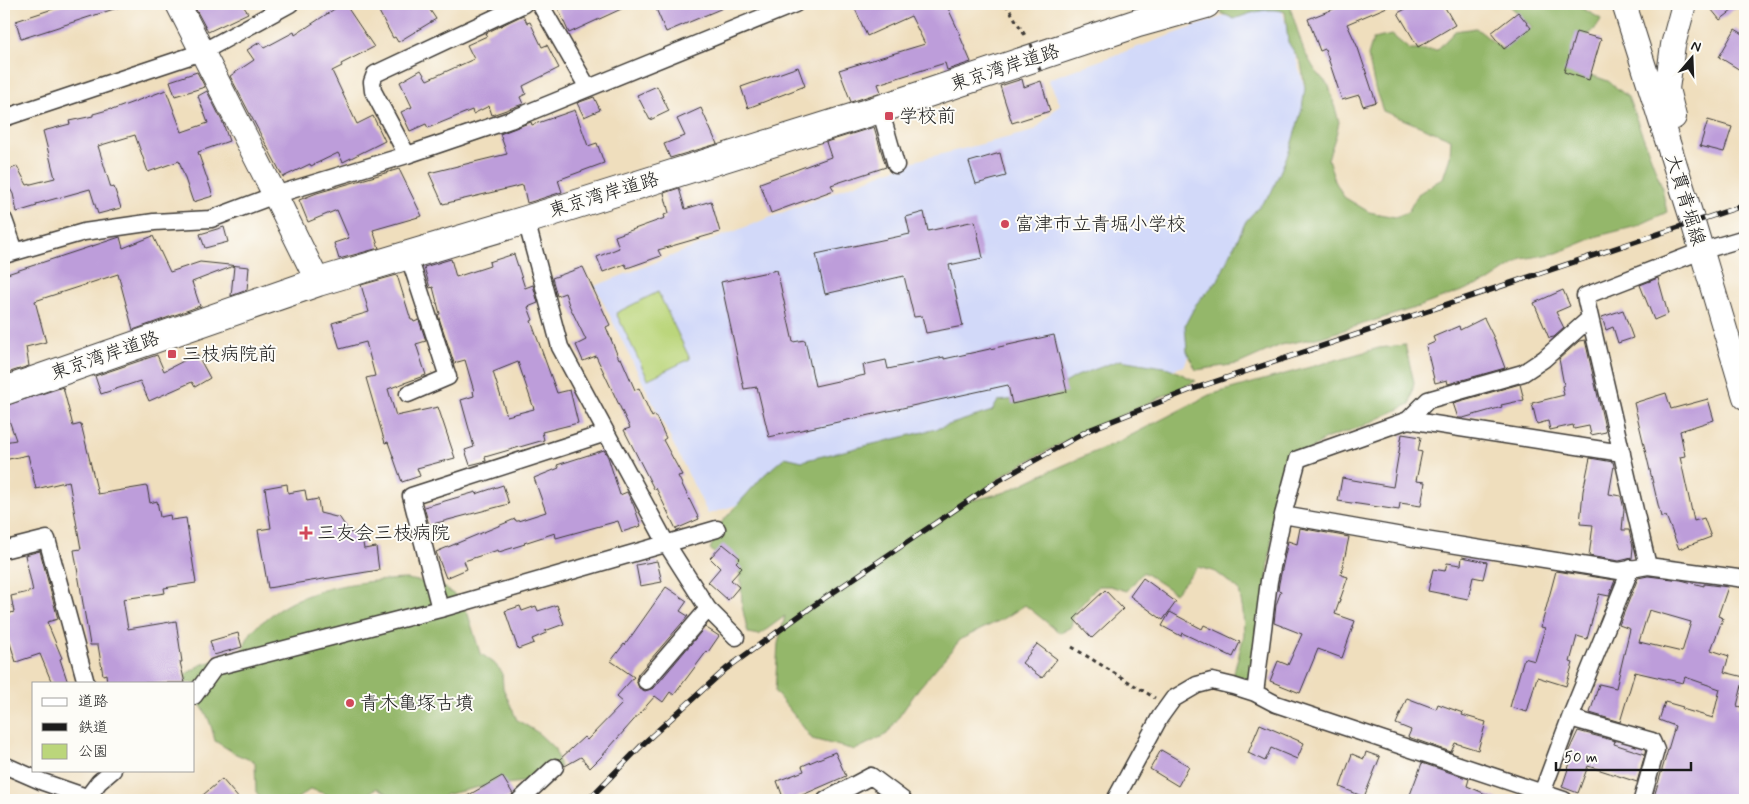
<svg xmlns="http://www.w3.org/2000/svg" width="1749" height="804" font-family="Mynerve,'Klee One',sans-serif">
  <rect width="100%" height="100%" fill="#fdfcf7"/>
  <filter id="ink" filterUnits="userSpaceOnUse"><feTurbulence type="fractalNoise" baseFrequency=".02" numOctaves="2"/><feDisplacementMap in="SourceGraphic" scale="10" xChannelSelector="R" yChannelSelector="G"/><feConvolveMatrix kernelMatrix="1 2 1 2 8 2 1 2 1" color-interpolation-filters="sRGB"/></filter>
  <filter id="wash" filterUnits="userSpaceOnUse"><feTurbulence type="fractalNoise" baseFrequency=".0096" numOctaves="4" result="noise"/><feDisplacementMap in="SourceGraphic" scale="20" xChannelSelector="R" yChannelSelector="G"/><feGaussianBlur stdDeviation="1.12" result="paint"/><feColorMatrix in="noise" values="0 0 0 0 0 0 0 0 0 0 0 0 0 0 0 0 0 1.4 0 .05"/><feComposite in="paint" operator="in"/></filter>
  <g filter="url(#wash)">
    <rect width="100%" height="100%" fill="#efdebd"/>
    <path fill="#d2d9f9" d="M1258,4H1280L1312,113L1184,366L708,514L595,286L914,161L1034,131L1060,104L1048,79Z"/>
    <path fill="#bbd67b" stroke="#6c794c" d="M658,292L690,359L648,379L616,313Z"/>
    <path fill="#94b76b" stroke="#586a44" d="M1224,4H1289L1304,51L1315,70L1329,86L1339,122L1336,135L1328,159L1335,181L1344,197L1369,212L1395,217L1408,212L1418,194L1443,178L1450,157L1451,139L1383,111L1375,88L1368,56L1373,39L1392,35L1410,50H1437L1455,31L1476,28L1502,49L1532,27L1508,4H1575L1601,19L1596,28L1577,45L1580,71L1608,81L1628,97L1661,184L1667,212L1637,226L1598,236L1557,253L1522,259L1489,281L1415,308L1321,337L1281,345L1238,364L1196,370L1187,351L1185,325L1196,304L1218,280L1246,221L1271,193L1290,149L1302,109L1305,88L1301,63L1288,42L1285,12C1268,6 1251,13 1234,19L1221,13Z
      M1405,345L1414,382L1410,404L1363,426L1325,439L1296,459L1275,488L1271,546L1255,678L1240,683L1233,676L1244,635L1243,612L1239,590L1216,572L1198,567L1175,593L1143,572L1127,591L1110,586H1098L1074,613L1071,627L1060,633L1025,605L1005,618L961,639L919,688L887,734L855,750L812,739L798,720L775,692L778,644L785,616L759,635L748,633L742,606L741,581L736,559L717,556L710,549L721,523L764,475L785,457L802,461L936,429L992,411L998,401L1043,396L1077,376L1120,360L1169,368L1196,381L1060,444L1006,473L970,501L1006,492L1041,475L1122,440L1209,395L1379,348Z
      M406,579L438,584L458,597L468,614L480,653L494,663L502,672L503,688L517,720L537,732L555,749L560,767L540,780L479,787L445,795L441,800H400L377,788L358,800H342L311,789L295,800H263L256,792L255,762L236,754L215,741C211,724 207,710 194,698V683H186V674C191,671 197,667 203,664C215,660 232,659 242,650C245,646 246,640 249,636C252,630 259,624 265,620C303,587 358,581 406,579Z"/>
    <g id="blocks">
      <path fill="#bd9dda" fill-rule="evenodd" d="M68,4H120V7L21,39L16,21Z
        M193,4H242L248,13L208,32Z
        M342,4H345L374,47L341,64L342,66L332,71L357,124L373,116L385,141L343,162L338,153L311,166L310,164L283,177L230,76L254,60L247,50L260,42L264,48L294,32L295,35Z
        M375,4H426L436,19L398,42L395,37L393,38Z
        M556,4H632L569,33Z
        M654,4H732L666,32Z
        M853,4H946L960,34H959L971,62L947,70L945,63L878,84L881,92L851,102L839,70L925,44L911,16L867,36Z
        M1334,4H1394L1347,24L1358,48L1376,102L1363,106L1359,95L1342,100L1325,49L1320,51L1308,19L1336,8Z
        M1415,4H1443L1455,25L1418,47L1398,13Z
        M1707,4H1741L1720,20Z
        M1518,12L1531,28L1504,49L1491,33Z
        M523,15L527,23L530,22L542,47L547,45L559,68L523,86L526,94L520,97L523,104L492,115L489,106L473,114L472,110L428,128L426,124L410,131L401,112L412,107L400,82L421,70L427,80L474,59L467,45L487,36L486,33Z
        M1735,29L1745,35V73L1719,57Z
        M1576,32L1601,39L1589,80L1564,72Z
        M798,67L805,86L748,108L741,87Z
        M197,72L205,87L175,96L170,81Z
        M1022,79L1024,87L1041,81L1050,111L1012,123L1000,86Z
        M657,86L669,111L650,120L637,95Z
        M166,90L182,132L208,123L198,96L207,91L223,123L229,141L198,152L213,196L193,202L179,161L148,172L135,135L98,146L111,188L114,187L121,208L98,214L90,189L36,204L37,206L17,212L13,194L4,178V173L17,166L27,185L55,178L43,131L70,124L69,121L93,116V114L111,109L112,110Z
        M594,97L600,110L584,117L577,103Z
        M701,108L717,144L670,158L664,144L685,136L677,119Z
        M575,110L588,146L597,143L604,163L558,180L562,192L534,201L527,203L523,185L443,204L429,173L507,154L500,134L531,122L532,125Z
        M1708,120L1732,127L1724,152L1700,146Z
        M874,127L886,167L831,185L834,190L771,213L760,183L831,157L826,142Z
        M1000,153L1006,176L976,184L969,162Z
        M399,169L422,216L373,230L379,248L339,259L334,243L349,238L337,210L308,222L299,200L317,193Z
        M679,188L685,209L711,201L720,232L658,250L661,256L627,268L625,264L603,272L597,257L619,248L615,236L665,218L664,215L669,213L664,193Z
        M924,212L928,231L975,221L983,258L949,265L963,326L926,333L922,316L914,317L904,276L825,294L816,254L910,234L906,217Z
        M224,227L228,242L205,248L200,234Z
        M153,236L170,272L200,262L249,267L247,290L231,296L234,266L192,282L200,306L133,330L118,274L35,301L46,342L26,347L29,366L7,373L4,356V275L120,237L123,248Z
        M514,254L525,288L533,285L538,303L528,307L533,320L531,321L557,393L570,390L578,423L542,432L544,440L485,457L486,461L470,465L465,450L474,447L461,400L474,396L473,391H474L465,360L454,363L438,315L440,314L433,287L430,288L424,267L451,259L456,277L490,266L489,262ZM518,362L534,409L507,416L493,372Z
        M583,267L610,325L606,327L619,359L621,358L635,390L639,388L652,417L655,415L666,438L663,440L682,475L678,476L699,519L676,529L656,488L654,489L624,430L630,428L596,356L583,361L576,345L586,340L569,305L565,293L557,296L552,278Z
        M777,270L793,342L805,340L815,386L865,375L863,365L886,360L888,369L944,357V359L1054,335L1067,392L1012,404L1008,385L769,437L757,387L744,389L721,282Z
        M397,275L411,320H413L414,322L419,320L426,341L416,344L426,375L388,389L396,416L438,407L455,458L417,468L420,476L402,482L388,442L385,443L366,378L375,376L366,342L340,349L332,323L369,312L361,285Z
        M1658,278L1668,314L1654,320L1640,285Z
        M1563,290L1570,306L1556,312L1564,328L1554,337L1549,338L1534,303Z
        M1623,310L1633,338L1618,343L1613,327L1606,330L1602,317Z
        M1484,318L1493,336L1505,368L1448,384L1447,380L1435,383L1426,346L1435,342L1433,337L1459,326L1460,330Z
        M1585,340L1606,432L1591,435L1589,426L1574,429L1573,425L1550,430L1548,421L1537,424L1532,403L1564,395L1562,386L1564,385L1559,359L1579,341Z
        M197,354L210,378L195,387L192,382L149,401L140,381L101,394L95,376L157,355L164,371Z
        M1520,384L1524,400L1501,405L1502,407L1463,418H1458L1453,403Z
        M63,387L73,426L81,424L98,494L147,486L150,503L157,501L160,517L170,515L171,520L186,518L196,583L164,588L165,593L123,599L128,629L176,621L182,662H180L185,683H107L106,674L103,675L98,645H90L74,550L81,549L69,481L36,489L28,455L4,460V442L16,440L4,406Z
        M1666,393L1671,409L1708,399L1714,420L1680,431L1685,456L1680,457L1694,521L1704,518L1711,537L1679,549L1666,516L1661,517L1634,403Z
        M1402,434L1421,437L1418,451L1422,452L1416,481L1425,482L1421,506L1400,503L1399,510L1338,501L1342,478L1393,487Z
        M604,450L608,457L620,495L627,492L634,506L641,526L622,532L618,521L556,538L555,533L524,543L525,544L499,552L498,550L464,561L467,569L446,578L436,552L515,519L516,521H518L546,512L534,478L559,468L557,465Z
        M1590,458L1613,462L1614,466L1609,494L1621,496L1624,509L1622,530H1629L1633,547L1632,558L1619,561L1589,556L1593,525L1580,524L1583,491Z
        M287,484L288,493L305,490L307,501L318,499L320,513L340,518L350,533L361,531L364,549L376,547L379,570L268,588L258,530L271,528L265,488Z
        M503,485L509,504L429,525L424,507L476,492V494Z
        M1300,528L1349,537L1341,575L1348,577L1335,614L1355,621L1342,658L1318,649L1300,693L1270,681L1278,661L1288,665L1302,634L1274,623L1276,605L1281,591L1278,590L1279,583L1288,541L1297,544Z
        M723,544L740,558L736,562L742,568L731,580L739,587L728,600L708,582L720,568L710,558Z
        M40,551L58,619L47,622L62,658L60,659L68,683H52L40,654L16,662L8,637L4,638V615L14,612L11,596L33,591L25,555Z
        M1462,557L1487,562L1483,579L1473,577L1468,599L1428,591L1433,569L1445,571L1447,563L1461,565Z
        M657,561L662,582L640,586L636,565Z
        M1556,571L1615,580L1609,596L1599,594L1587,639L1577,636L1570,662L1573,663L1566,686L1537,677L1527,712L1510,707L1524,658L1535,661L1545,628L1541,627Z
        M1648,576L1681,580L1704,586V584L1728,587L1718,616L1723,618L1711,650L1729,656L1724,672L1744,677L1737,706L1745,708V800H1653L1675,726L1659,720L1665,702L1683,707L1682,709L1713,718L1720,689L1685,677L1683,683L1635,672L1620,722L1590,713L1599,684L1616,688L1630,629L1619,625L1638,578ZM1649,610L1691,622L1682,652L1639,642Z
        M1143,578L1176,602L1163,620L1130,596Z
        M666,587L687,601L680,611L688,616L638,674L636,680L639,688L645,691L654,688L705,627L719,636L708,652L707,651L674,695L670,692L663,702L655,696L602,756L590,768L581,757L565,766L560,759L584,737L587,740L623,703L616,697L634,677L611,661L624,644L625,645Z
        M1105,590L1123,609L1092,638L1074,619Z
        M557,605L564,624L545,631L546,633L532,639L534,643L518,649L505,611L520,606L522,611L536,606L538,611Z
        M1170,612L1202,629L1204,625L1240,642L1233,657L1182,633L1181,636L1162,626Z
        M238,633L242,647L214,655L210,641Z
        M1037,644L1057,659L1042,678L1022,663Z
        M1407,698L1436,709L1438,704L1463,713L1462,715L1486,722L1478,750L1455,743L1451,752L1408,737L1411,730L1396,724Z
        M1260,724L1304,743L1297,759L1271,748L1265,761L1248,753Z
        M1578,731L1615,741L1614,744L1645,754L1637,782L1588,766L1578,793L1562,787L1570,763L1564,761Z
        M1161,750L1189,766L1178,786L1150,769Z
        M835,752L846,776L791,800H784L777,781L804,771L802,766Z
        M1366,752L1380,757L1364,797L1340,787L1352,754L1364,759Z
        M1422,763L1469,779L1467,786L1500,800H1408Z
        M502,776L513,794L511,796L503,800H460Z
        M222,779L240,800H197Z"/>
    </g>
  </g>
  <g filter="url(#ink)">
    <use href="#blocks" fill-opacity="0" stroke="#3c3934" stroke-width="1"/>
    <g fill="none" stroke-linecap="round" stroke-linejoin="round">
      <defs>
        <path id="street" d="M540,4L588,88
          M880,109L896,165
          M4,118L202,52L290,4
          M407,155L373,91L372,82L375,74L524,4
          M4,220L15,251
          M526,220L560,347L666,543L708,609L736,637
          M4,255L84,232L154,222L211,219L275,195L407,155L510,120L795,4
          M408,394L448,377L408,254
          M1408,420L1428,400L1523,373L1544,359L1590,318
          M1283,515L1419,539L1619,571L1648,566L1745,579
          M4,547L7,549L47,539L86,683
          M1648,566L1585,296L1701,251L1745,238
          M440,609L411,496L606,433
          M646,681L708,609
          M1255,693L1269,581L1283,515L1298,459L1408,420L1622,453
          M194,696L215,667L440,609L717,529
          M1570,718L1652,741L1656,750L1642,800
          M4,765L43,782L95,800
          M1542,793L1570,718L1631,568
          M87,798L99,782L113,770
          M520,800L555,767
          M826,800L871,776L903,800
          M1115,800L1160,717L1173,699L1197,685L1212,681L1233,686L1255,693L1276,704L1564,800"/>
        <path id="secondary" d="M178,4L275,195L318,282
          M1624,4L1693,222L1745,397
          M1674,117L1667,89L1673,45L1684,4"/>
        <path id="highway" d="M4,391L318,282L526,220L880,109L1138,23L1206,4"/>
      </defs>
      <use href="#street" stroke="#3c3934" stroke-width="19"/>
      <use href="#secondary" stroke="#3c3934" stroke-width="26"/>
      <use href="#highway" stroke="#3c3934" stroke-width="30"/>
      <path stroke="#3c3934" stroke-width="3" stroke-dasharray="4 4" stroke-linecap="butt" d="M1006,4L1026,37
        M1072,647L1155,698"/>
      <use href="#street" stroke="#fff" stroke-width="16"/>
      <use href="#secondary" stroke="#fff" stroke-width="24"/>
      <use href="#highway" stroke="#fff" stroke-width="28"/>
      <defs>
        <path id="rail" d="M588,800L644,743L726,669L813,606L996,482L1089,430L1190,390L1745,205"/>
      </defs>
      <use href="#rail" stroke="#1c1c1c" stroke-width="5.5"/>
      <use href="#rail" stroke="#fdfcf7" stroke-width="4" stroke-dasharray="11" stroke-linecap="butt"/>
      <path stroke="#3c3934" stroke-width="3" stroke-dasharray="4 4" stroke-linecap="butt" d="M1031,44L1041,73"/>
    </g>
  </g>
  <g fill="#d1495b" stroke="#fdfcf7" stroke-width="2">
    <rect x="884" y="111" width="10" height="10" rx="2.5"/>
    <circle cx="1005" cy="224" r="5"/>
    <rect x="167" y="349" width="10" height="10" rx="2.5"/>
    <path d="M303.5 525.5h5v5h5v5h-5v5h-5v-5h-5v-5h5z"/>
    <circle cx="350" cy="703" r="5"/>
  </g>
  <g text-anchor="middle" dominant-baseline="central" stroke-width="4" stroke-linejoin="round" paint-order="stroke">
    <g font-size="19" fill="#1c1c1c" stroke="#fdfcf7">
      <text transform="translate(1005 68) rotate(-18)">東京湾岸道路</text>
      <text transform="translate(604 195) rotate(-17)">東京湾岸道路</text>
      <text transform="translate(1685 200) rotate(73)">大貫青堀線</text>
      <text transform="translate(105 356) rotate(-19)">東京湾岸道路</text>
    </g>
    <g font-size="19" fill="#1c1c1c" stroke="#fdfcf7" text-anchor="start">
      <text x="899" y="116">学校前</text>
      <text x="1015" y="224">富津市立青堀小学校</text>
      <text x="182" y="354">三枝病院前</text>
      <text x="317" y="533">三友会三枝病院</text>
      <text x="360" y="703">青木亀塚古墳</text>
    </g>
  </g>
  <rect width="1749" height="804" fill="none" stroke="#fdfcf7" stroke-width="20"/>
  <rect x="32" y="682" width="162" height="90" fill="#fdfcf7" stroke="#a3a29f"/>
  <rect x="42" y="698" width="25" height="8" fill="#ffffff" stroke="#a3a29f"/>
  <text x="78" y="706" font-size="15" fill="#1c1c1c">道路</text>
  <rect x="42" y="723" width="25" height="8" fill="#1c1c1c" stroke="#a3a29f"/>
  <text x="78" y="732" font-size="15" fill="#1c1c1c">鉄道</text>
  <rect x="42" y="744" width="25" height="15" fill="#bbd67b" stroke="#a3a29f"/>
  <text x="78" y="756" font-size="15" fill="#1c1c1c">公園</text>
  <g transform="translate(1692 58) rotate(19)" stroke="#fdfcf7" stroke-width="4" paint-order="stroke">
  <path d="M0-4L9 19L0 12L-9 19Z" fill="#1c1c1c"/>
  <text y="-8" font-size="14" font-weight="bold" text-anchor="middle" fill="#1c1c1c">N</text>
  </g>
  <path d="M1556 762v8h135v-8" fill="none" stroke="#1c1c1c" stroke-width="2.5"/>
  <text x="1564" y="762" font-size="15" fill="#1c1c1c" stroke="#fdfcf7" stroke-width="4" paint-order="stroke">50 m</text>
</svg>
